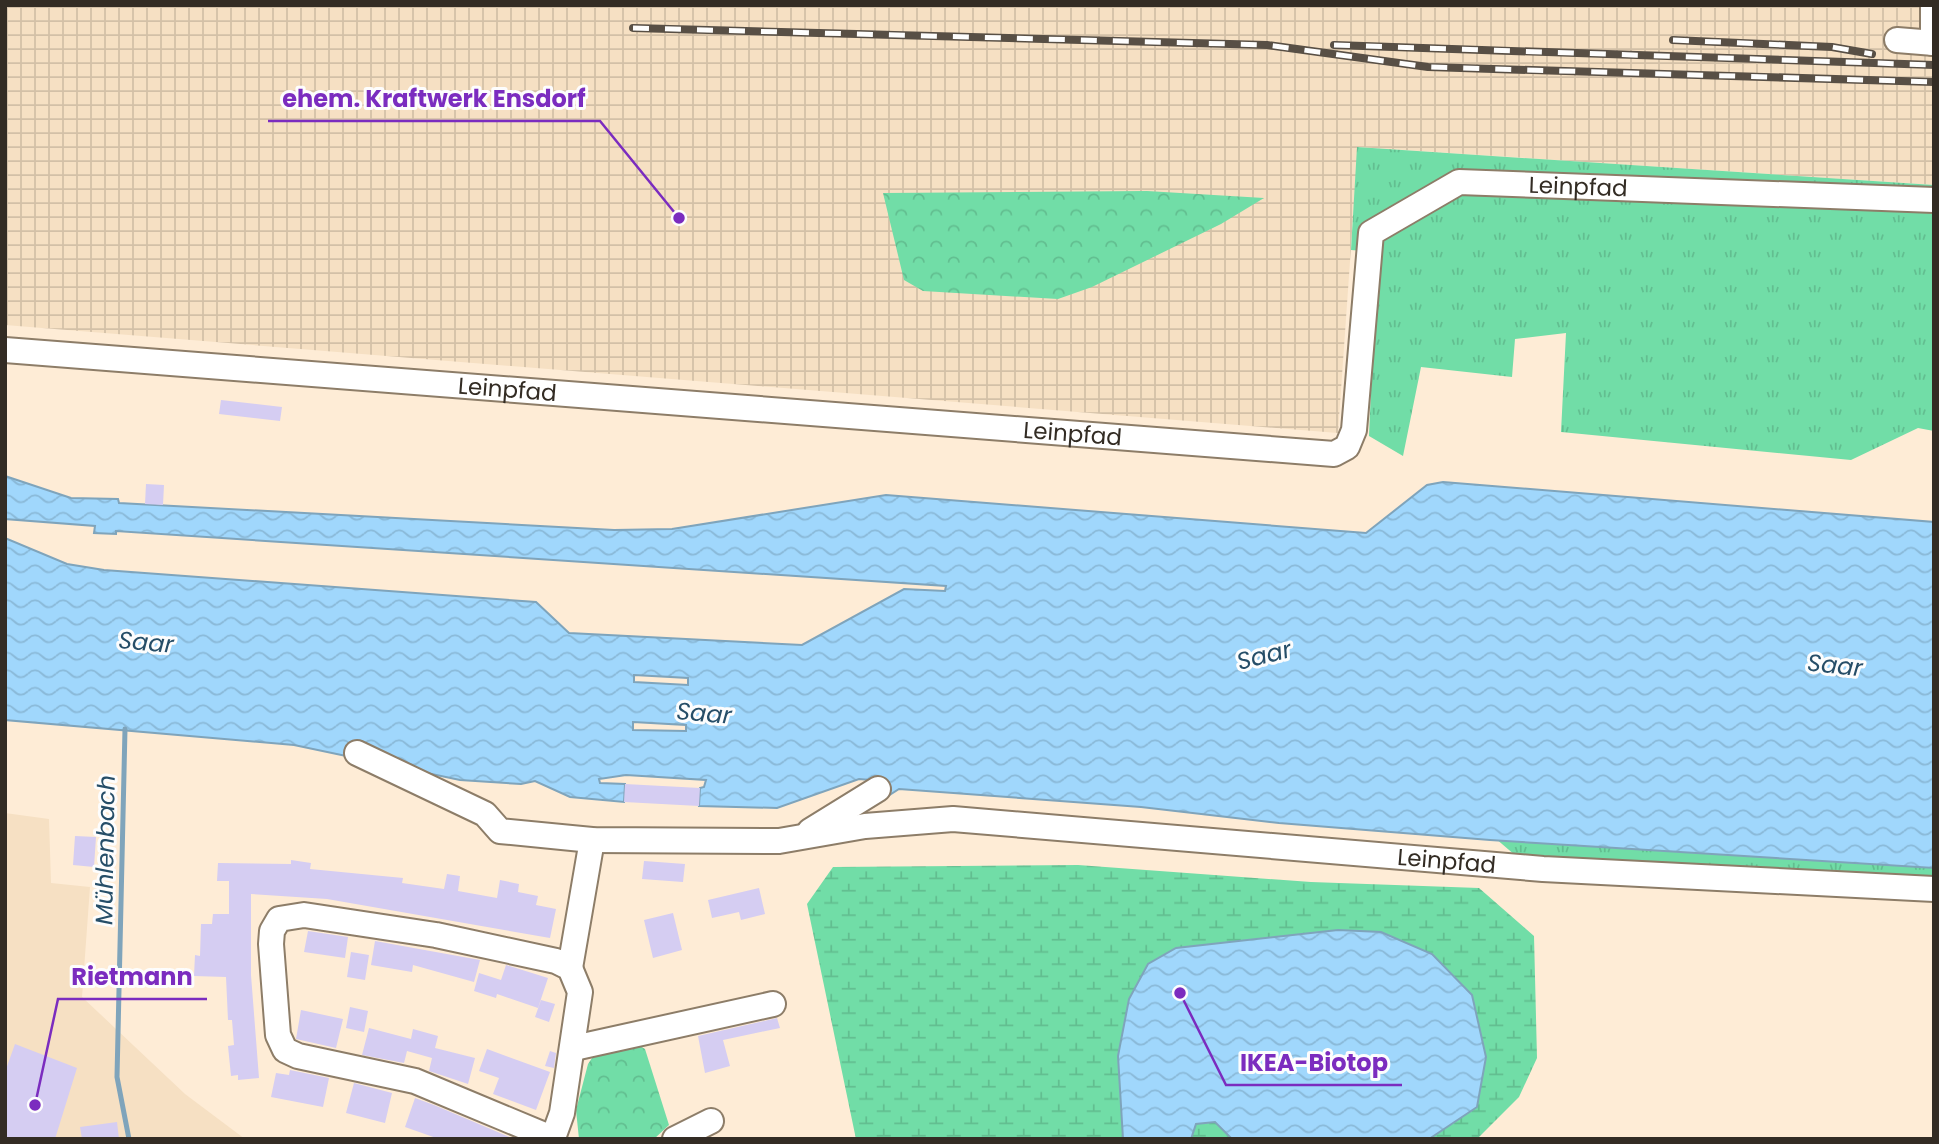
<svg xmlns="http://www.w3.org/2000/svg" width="1939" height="1144" font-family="Poppins,sans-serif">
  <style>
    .built { fill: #f6e0c3 }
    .industrial { fill: url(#industrial-grid) }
    .grass { fill: url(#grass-tufts) }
    .forest { fill: url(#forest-crowns) }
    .wetland { fill: url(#wetland-marsh) }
    .water { fill: url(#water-waves); stroke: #7fa4bb; stroke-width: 2; fill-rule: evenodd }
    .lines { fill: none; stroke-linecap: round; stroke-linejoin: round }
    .stream { stroke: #7fa4bb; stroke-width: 5 }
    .building { fill: #d5cdf2 }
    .minor-casing { stroke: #8d7d68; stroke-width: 28 }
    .minor { stroke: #fff; stroke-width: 24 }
    .rail-casing { stroke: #584f45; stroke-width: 8 }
    .rail { stroke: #fdfdfd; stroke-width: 5; stroke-dasharray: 16; stroke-linecap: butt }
    .labels { text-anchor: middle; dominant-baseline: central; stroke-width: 6; stroke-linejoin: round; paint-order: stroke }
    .street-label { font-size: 23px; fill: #332c24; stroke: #fdfdfd }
    .water-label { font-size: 24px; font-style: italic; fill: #264e68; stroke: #fdfdfd }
    .leader { fill: none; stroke: #7b2cbf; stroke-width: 2.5 }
    .callout-dot { fill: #7b2cbf; stroke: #fdfdfd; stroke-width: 2.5 }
    .callout-label { font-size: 24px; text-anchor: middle; font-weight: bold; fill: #7b2cbf; stroke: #fdfdfd; stroke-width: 6; stroke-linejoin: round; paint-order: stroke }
  </style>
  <defs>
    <pattern id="industrial-grid" width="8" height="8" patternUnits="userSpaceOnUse" patternTransform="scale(1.75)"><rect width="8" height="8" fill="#f6e0c3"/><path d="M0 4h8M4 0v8" fill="none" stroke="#d3c0a7"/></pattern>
    <pattern id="grass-tufts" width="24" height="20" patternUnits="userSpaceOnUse" patternTransform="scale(1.75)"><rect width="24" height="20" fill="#71dda7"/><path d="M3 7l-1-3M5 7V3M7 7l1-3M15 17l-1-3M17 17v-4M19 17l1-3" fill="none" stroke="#62be90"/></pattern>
    <pattern id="forest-crowns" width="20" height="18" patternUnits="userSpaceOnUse" patternTransform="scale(1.75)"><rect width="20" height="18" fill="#71dda7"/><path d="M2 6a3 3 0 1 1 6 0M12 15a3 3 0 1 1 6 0" fill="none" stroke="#62be90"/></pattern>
    <pattern id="wetland-marsh" width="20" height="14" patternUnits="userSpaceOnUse" patternTransform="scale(1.75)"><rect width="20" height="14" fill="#71dda7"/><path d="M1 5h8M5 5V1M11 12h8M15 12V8" fill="none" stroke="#62be90"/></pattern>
    <pattern id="water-waves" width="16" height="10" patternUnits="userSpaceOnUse" patternTransform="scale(1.75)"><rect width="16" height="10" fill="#a0d7fc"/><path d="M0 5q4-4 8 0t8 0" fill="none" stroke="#8ab9d8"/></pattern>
  </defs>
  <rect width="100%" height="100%" fill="#feecd6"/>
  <!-- built -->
  <path class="built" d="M5,813L49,819L51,883L90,887L82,997L185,1094L245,1139H5Z"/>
  <!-- industrial -->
  <path class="industrial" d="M5,5H1934V185L1358,147L1338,433L5,325Z"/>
  <!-- grass -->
  <path class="grass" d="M1357,147L1934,185V431L1918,428L1851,460L1561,432L1566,333L1515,339L1512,377L1421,367L1403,456L1369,436L1377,252L1351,250Z
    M1495,838L1934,861V894L1537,874Z"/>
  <!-- forest -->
  <path class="forest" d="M1147,191L1264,198L1221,224L1092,287L1058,299L923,291L904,280L883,193Z
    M638,1045L645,1049L669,1125L654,1139H579L576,1110L588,1064L592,1058Z"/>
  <!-- wetland -->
  <path class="wetland" d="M1078,865L1311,882L1479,888L1534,936L1537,1058L1519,1097L1477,1139H856L807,904L833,867Z"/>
  <!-- water -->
  <path class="water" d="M5,476L71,498L118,499L119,503L614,530L672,529L886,495L1366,533L1427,485L1443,482L1934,522V868L1490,840L1279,823L1141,807L899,789L877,803L878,789L870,780L859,779L777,808L699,806L700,788L704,787L706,780L626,775L599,779L600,783L625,784L624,802L570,797L535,781L521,784L460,780L294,745L5,720V538L67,564L104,570L536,602L569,633L802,645L904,589L945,591L946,586L116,531V534L94,533L95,526L5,519ZM634,675L688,678V685L634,682ZM633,722L686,725V731L633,730Z
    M1338,930L1381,932L1432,954L1472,995L1486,1057L1477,1107L1429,1139H1232L1215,1122L1196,1124L1191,1139H1123L1118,1056L1129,999L1148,964L1176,948Z"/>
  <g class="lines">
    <!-- stream -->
    <path class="stream" d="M125,729L117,1077L129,1139"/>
  </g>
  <!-- building -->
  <path class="building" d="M221,400L282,407L280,421L219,414Z
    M146,484L164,485L163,505L145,504Z
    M625,784L700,788L699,806L624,802Z
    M75,836L96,837L94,867L73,865Z
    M291,860L311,863L310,869L403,878L402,883L444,889L447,874L460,876L458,891L497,898L500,880L519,884L518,892L538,896L536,905L556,909L550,938L327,899L251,894V975L259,1078L238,1080V1075L231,1076L228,1046L234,1045L232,1020H228L226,977L194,976L195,955L200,956L201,924H212L213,914H229V881H217L218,863L291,864Z
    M644,861L685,864L683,882L642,879Z
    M759,888L765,914L741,920L739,912L712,918L708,900Z
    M673,913L682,950L653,958L644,920Z
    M308,931L348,937L345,958L304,952Z
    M375,941L480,960L474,982L413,965L412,972L371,965Z
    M351,952L369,955L365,980L347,977Z
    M506,965L548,978L538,1008L497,994L496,998L474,991L479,973L501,980Z
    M541,1000L555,1004L549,1022L535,1017Z
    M350,1007L368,1011L364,1032L346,1028Z
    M301,1010L343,1019L336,1048L296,1039Z
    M777,1018L780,1028L723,1040L730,1066L705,1073L698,1036Z
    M369,1028L411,1039L413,1029L438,1036L435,1048L475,1058L468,1084L429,1071L432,1058L407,1051L404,1063L362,1055Z
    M15,1044L77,1068L55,1139H5V1072Z
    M487,1049L550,1072L536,1110L493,1094L499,1078L479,1071Z
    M550,1051L556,1053L554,1068L545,1066Z
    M290,1070L329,1078L323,1107L271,1097L276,1073L289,1075Z
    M354,1083L392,1093L385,1123L346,1113Z
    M415,1098L434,1105L514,1139H439L405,1127Z
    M117,1122L119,1139H82L80,1127Z"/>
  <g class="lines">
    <!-- minor casing -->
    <g class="minor-casing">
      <g id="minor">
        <path d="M1933,5V43"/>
        <path d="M1897,40L1934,43"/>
        <path id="s1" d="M5,350L1334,454L1347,447L1354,430L1371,233L1459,182L1934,200"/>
        <path id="s2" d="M357,753L485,814L500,831L592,840L779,841L865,826L953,819L1543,869L1934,889"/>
        <path d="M810,831L878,789"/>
        <path d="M570,968L592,840"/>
        <path d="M574,1048L773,1004"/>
        <path d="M553,1138L562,1113L580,992L570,968L556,961L436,935L304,915L279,919L272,931L271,944L278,1035L285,1050L298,1056L415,1081L554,1139"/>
        <path d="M675,1139L711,1121"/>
      </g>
    </g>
    <!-- minor -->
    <use href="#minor" class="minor"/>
    <!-- rail casing -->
    <g class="rail-casing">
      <path id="rail" d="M633,28L1267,45L1428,67L1934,82
        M1673,40L1832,47L1872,54
        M1334,45L1934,65"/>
    </g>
    <!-- rail -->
    <use href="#rail" class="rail"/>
  </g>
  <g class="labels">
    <!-- street labels -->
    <g class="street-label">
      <text stroke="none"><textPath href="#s1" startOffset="1785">Leinpfad</textPath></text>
      <text stroke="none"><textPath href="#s1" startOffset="504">Leinpfad</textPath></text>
      <text stroke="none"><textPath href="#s1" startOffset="1071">Leinpfad</textPath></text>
      <text stroke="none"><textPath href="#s2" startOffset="1115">Leinpfad</textPath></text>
    </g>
    <!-- water labels -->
    <g class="water-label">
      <text transform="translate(146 642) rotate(5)">Saar</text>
      <text transform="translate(1264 655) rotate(-14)">Saar</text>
      <text transform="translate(1835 665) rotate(6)">Saar</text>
      <text transform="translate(704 713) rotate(5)">Saar</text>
      <text transform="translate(105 850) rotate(-89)">Mühlenbach</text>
    </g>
  </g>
  <!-- callouts -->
  <path class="leader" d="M679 218L600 121H268M35 1105L58 999H207M1180 993L1226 1085H1402"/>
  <g class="callout-dot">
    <circle cx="679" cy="218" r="7"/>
    <circle cx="35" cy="1105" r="7"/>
    <circle cx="1180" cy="993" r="7"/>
  </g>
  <g class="callout-label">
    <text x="434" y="107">ehem. Kraftwerk Ensdorf</text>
    <text x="132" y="985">Rietmann</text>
    <text x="1314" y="1071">IKEA-Biotop</text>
  </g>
  <!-- border -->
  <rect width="1939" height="1144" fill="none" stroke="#332c24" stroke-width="14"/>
</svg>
